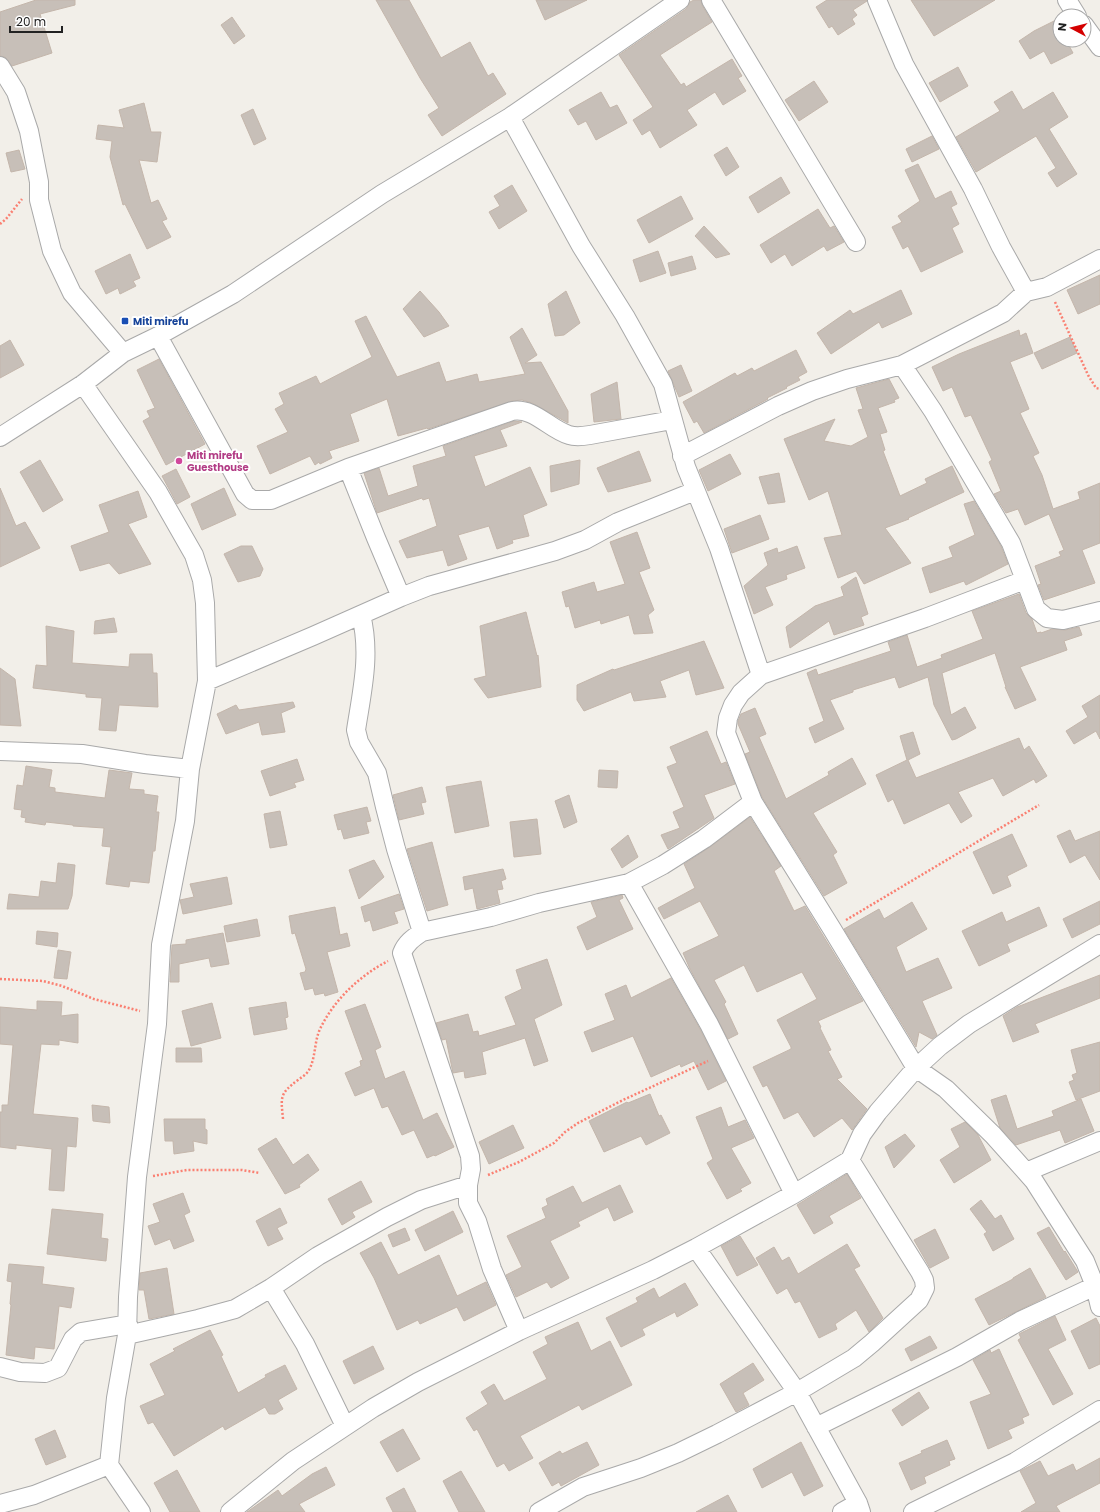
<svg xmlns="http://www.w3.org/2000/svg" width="1100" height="1512" font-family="Poppins,sans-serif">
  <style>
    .building { fill: #c7bfb8; stroke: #c4b6ab }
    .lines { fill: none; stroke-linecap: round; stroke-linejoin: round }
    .minor-casing { stroke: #a9a9a9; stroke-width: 20 }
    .path { stroke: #fa8072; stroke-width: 2.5; stroke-dasharray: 2 2; stroke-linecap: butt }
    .minor { stroke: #fff; stroke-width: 18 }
    .transit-dot { fill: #1a4fb4; stroke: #fff; stroke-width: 1.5 }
    .hotel-dot { fill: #d1479c; stroke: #fff; stroke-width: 1.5 }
    .labels { text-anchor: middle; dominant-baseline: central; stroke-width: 4; stroke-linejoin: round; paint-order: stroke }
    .transit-label { font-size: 10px; font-weight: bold; fill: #164399; stroke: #fff; text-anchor: start }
    .hotel-label { font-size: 10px; font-weight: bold; fill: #b23c85; stroke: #fff; text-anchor: start }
  </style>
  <rect width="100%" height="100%" fill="#f2efe9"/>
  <!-- building -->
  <path class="building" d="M36,0H75V5L40,14L52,53L12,66L5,57L0,56V12Z
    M376,0H409L441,58L470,42L488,76L493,73L506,94L442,136L428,115L439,108L420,78Z
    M536,0H587L545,20Z
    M694,0H701L702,5L712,22L660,55L681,85L684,83L686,87L732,59L742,76L738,78L746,91L723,105L715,92L687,110L697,125L660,148L650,130L642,135L633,120L653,107L619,55L686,9L690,2Z
    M827,0H867V1L853,10L857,15L852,19L855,24L838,35L832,26L829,28L816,7Z
    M911,0H995L934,36Z
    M232,17L245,36L234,44L221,25Z
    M1056,20L1060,27V40H1066L1073,53L1051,64L1044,51L1030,59L1019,41L1034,31Z
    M958,67L968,86L940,102L929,83Z
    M814,81L828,102L799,121L785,100Z
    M1012,91L1023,110L1053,92L1068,117L1049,129L1077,174L1057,187L1048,173L1056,168L1036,136L976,172L956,137L1000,111L994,102Z
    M601,92L610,108L617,105L627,123L596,140L586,121L578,125L569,110Z
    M144,103L151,132H161L157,162L139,160L151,203L158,200L167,219L162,221L171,237L147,249L125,204L123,205L110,157L112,141L96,139L98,125L124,128L119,110Z
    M253,109L266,139L254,145L241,115Z
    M932,136L939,149L912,162L906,149Z
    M727,147L739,167L726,176L714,155Z
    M19,150L25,169L11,172L6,153Z
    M918,164L935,199L951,191L957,204L951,207L959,224L952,228L963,252L921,272L908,246L903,249L892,227L902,222L898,216L920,201L905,170Z
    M781,177L790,193L758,213L749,197Z
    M512,185L527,211L499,229L489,212L500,206L494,196Z
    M681,196L693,219L649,243L637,220Z
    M818,209L830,228L834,226L844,242L827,251L824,246L792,266L785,254L771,263L760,245Z
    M704,226L730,254L716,258L695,236Z
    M658,251L666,273L640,282L633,260Z
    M130,254L140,278L133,281L136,286L120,294L118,288L106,294L95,271Z
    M692,256L696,269L671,276L668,263Z
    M1100,275V304L1078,314L1067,290Z
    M901,290L912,314L882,328L879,322L831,354L817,333L850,310L853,314Z
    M420,291L439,312L449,326L424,337L403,309Z
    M566,291L580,323L564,335L555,336L548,304Z
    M366,316L397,377L439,362L446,382L477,374L479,382L525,374L510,337L522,328L537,355L525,363L541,362L568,411V423L532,403L522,400L512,401L428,429L427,428L398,436L387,399L350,414L359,441L329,451L332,458L320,464L319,462L315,465L310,456L270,474L257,446L288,432L275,409L284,404L279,393L316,376L320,384L372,357L355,321Z
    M1019,330L1020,336L1026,333L1033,353L1010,362L1029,409L1020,413L1039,453L1033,456L1042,475L1053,509L1080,499L1078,492L1100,483V543L1082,550L1095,583L1044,600L1038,585L1041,584L1035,566L1061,556L1059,552L1064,550L1049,514L1025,525L1018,509L1006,513L994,494L1001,491L989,462L992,460L971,415L965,417L952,387L943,391L932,367L959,354Z
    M1070,337L1077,353L1042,369L1034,353Z
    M10,340L24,365L0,378V346Z
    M796,350L807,372L798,377L800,380L786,387L787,388L767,398L768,399L704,433L697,421L694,423L683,402L735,373L737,376L752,368L754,371Z
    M159,359L205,444L166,465L143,421L150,417L147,411L155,408L137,370Z
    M681,365L692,391L679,397L668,371Z
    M889,379L899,398L894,400L895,402L878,408L887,432L880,434L885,450L883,451L900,496L927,483L925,479L952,466L964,492L908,518L909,519L885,528L911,563L864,584L856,571L838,578L824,538L842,535L828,491L809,500L784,439L835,419L824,441L851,446L868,437L858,410L863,409L856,388Z
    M617,382L621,419L594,422L591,394Z
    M514,421L522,422L500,430L507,446L474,456L485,487L530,467L547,505L523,515L529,536L512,540L513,543L497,549L489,526L458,535L467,559L448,566L443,550L407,558L399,541L437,526L429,498L423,500L422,498L377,513L364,473L379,468L388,496L418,486L413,466L446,456L443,446Z
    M639,451L651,481L608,492L597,468Z
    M730,454L741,474L708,491L699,470Z
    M40,460L63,500L43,512L20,472Z
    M580,460L579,484L551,492L550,466Z
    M176,469L190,497L177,504L162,476Z
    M779,473L785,502L768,504L759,477Z
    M0,488L16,526L25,522L40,548L0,567Z
    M224,488L236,515L202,530L191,504Z
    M138,491L147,517L128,524L151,564L119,574L109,563L80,571L71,546L109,532L99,505Z
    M974,501L1001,546L1008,564L966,585L964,581L930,593L922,568L953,557L949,547L975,535L964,504Z
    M760,515L769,539L732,553L724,529Z
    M637,532L650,568L639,572L654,610L648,615L653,633L634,634L629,615L601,624L600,620L575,628L569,606L566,607L562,592L594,582L597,592L625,584L610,542Z
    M241,546H252L263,569L260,576L238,582L224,554Z
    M797,546L805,568L786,575L787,579L765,587L773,605L754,614L744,586L768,565L764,553L777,548L778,553Z
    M856,577L868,614L861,617L864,625L834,635L829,621L790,648L786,627L815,606L844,596L841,587Z
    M1019,594L1026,613L1032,619L1037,633L1041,632V633L1052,629L1065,630L1079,627L1082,635L1064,641L1067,650L1020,667L1036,700L1015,709L1005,687H1006L995,653L942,673L951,715L965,707L976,728L956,739L952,740L934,705L928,677L899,688L895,677L853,690V692L830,700L844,729L815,743L809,728L824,721L807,673L816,669L818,675L891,651L888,642L907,635L917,667L942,658L941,655L983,639L972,611Z
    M526,612L537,656L538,655L541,687L488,698L474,679L486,676L480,626Z
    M114,618L117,632L94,634L95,621Z
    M46,626L74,631L72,663L129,667L130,654H152L153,673H157L158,707L119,705L116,731L99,730L102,698L86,697V694L33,688L36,665L47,666Z
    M704,641L724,688L696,695L689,670L660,681L666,697L634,701L631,692L584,711L577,700V685L613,669L614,670Z
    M0,668L15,679L21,726L0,725Z
    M1100,695V739L1096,731L1074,744L1066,731L1088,717L1082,706Z
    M293,702L295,707L281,713L285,732L262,735L259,722L226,734L217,714L236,705L239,710Z
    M755,708L766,734L759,737L786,799L829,775L828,772L852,758L866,784L813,813L837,852L833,855L847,883L824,896L762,797L745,754L750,752L738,724V721L741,714Z
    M707,731L721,764L726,762L735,784L704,795L714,818L668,849L661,835L680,828L673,812L684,807L667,767L677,763L670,747Z
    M913,732L920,754L908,760L916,778L1019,738L1024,750L1029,746L1047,776L1036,783L1034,779L1003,796L993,778L958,792L972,816L961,823L949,803L904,824L893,799L888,802L876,775L907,760L900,736Z
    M297,759L304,780L294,783L296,787L270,796L261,771Z
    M26,766L52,770L49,787L55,788V792L105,798L109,770L132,773L129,789L144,790V794L158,796L156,812H159L155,851H153L149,883L130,881L129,887L106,884L111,847L102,846L104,828L73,826V825L46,822L45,825L25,822L26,818L21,817L22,810L14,809L17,785L23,786Z
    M599,770L618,771L617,788L598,787Z
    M481,781L489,826L455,833L446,787Z
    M422,787L426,802L421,803L424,814L399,820L393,795Z
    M569,795L577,822L564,828L555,801Z
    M367,807L371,821L366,822L369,833L344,839L341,829L338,830L334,815Z
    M280,811L287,845L270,848L264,814Z
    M750,817L781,866L774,871L794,911L805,906L863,1001L818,1021L821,1027L820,1028L831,1050L828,1051L842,1077L837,1079L867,1109L852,1130L842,1118L814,1137L798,1112L784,1119L767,1085L763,1087L753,1067L791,1049V1047L777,1020L817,999L802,972L757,992L744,965L714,980L726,1002L724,1004L738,1034L728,1039L690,969L683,953L719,936L700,901L664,919L658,908L695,888L684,864L710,847Z
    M537,819L541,854L514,857L510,822Z
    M1070,830L1075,841L1100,831V880L1085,855L1070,863L1057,836Z
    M1012,834L1027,866L1007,876L1011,886L993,894L973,852Z
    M628,835L638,857L622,868L611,849Z
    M432,842L448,905L427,911L407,849Z
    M374,860L384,877L359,899L349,870Z
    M58,863L75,865L72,896L68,909H7L9,894L39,897L41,881L56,883Z
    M503,869L506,879L501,881L503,889L497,890L500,903L477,909L473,888L465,890L463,877Z
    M227,877L232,904L183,914L180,900L194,897L190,884Z
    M399,894L404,909L394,912L398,923L373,931L370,920L365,922L361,907Z
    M622,895L623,898L619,900L633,929L587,950L577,927L597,917L591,902Z
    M1100,901V924L1072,938L1063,919Z
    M912,902L927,929L896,947L906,972L938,958L952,988L922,1001L937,1035L932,1039L919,1032L916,1047L844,929L879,909L884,919Z
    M335,907L340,935L347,933L350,946L327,952L338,992L325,996L324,993L315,995L313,988L305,990L300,973L305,972L306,969L295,933L292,934L289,916Z
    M1039,907L1047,926L1007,944L1010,951L979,966L962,931L1002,912L1006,922Z
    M257,919L260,936L227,942L224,926Z
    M37,931L58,933L57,947L36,944Z
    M223,933L229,964L211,967L209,958L179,964V982H170L172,945L186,944V940Z
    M58,950L71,952L67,979L54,978Z
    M547,959L562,1005L534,1019L548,1061L534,1066L525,1038L482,1052L486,1074L465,1078L464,1071L453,1073L446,1039L442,1040L436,1023L468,1014L473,1032L478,1031L479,1036L516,1025L505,997L522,989L516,970Z
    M1100,975V998L1035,1024L1039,1032L1013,1042L1003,1016L1017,1007Z
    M671,978L700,1029L726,1081L708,1090L694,1061L681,1067L680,1064L651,1077L633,1036L592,1052L584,1032L615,1020L605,994L626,985L631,998Z
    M37,1001L62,1002L61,1016L78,1014V1043L59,1040V1045L41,1044L33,1114L78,1118L76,1147L67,1146L64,1191L49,1190L52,1149L16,1145V1149L0,1147V1112H2V1105H8L13,1045L0,1044V1007L37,1010Z
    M286,1002L288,1017L285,1018L287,1029L254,1035L249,1008Z
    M212,1003L221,1038L191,1046L182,1011Z
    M365,1004L381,1047L375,1050L385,1079L404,1071L423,1120L437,1113L454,1147L435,1156L434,1155L427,1158L414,1130L402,1135L388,1106L382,1108L374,1088L355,1096L345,1073L361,1066L360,1061L363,1060L345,1011Z
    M1100,1042V1091L1076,1100L1069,1082L1074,1080L1072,1075L1077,1073L1071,1050Z
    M176,1048H201L202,1062H176Z
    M650,1094L659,1116L661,1115L670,1133L646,1145L641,1136L604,1152L589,1121L627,1102L628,1103Z
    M1006,1095L1017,1129L1054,1116L1052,1111L1081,1099L1094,1131L1065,1143L1060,1130L1016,1145L1000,1128L991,1100Z
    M92,1105L109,1107L110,1123L93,1121Z
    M721,1107L728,1127L745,1120L754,1138L731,1148L751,1183L740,1189L742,1191L727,1199L707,1163L713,1159L696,1117Z
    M164,1119H205V1129L207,1130V1144L193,1141L194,1151L174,1154L173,1141H165Z
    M965,1122L978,1135L991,1160L954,1183L940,1160L960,1147L951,1129Z
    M513,1125L524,1148L489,1164L479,1142Z
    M905,1134L915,1146L894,1168L885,1147Z
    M276,1138L293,1165L308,1154L319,1170L299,1185L300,1187L285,1194L258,1149Z
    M847,1174L861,1198L829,1216L833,1223L814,1234L797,1205Z
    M361,1181L372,1202L352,1212L355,1217L342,1225L328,1199Z
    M620,1185L633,1212L614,1221L608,1207L578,1222L580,1226L550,1241L569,1278L551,1288L547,1282L516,1297L506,1275L522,1267L507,1236L546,1218L542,1208L548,1205L546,1199L573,1186L582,1203Z
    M183,1193L190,1212L184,1215L194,1241L174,1249L170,1239L155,1245L148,1226L160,1222L153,1204Z
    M981,1200L995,1219L1001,1215L1014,1239L993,1251L984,1234L987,1232L970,1209Z
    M280,1208L287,1223L277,1228L283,1239L268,1246L256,1221Z
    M52,1209L103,1214L101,1238L108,1239L106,1261L47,1254Z
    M453,1211L463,1232L425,1251L415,1230Z
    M1049,1227L1064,1252L1065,1251L1078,1272L1066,1280L1037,1233Z
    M405,1228L410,1240L393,1247L388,1235Z
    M935,1229L949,1258L930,1268L914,1240Z
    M740,1236L758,1265L737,1276L721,1246Z
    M381,1242L398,1275L439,1255L457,1296L486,1282L496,1305L464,1321L457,1307L420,1324L418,1320L397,1330L374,1278L360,1253Z
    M847,1244L860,1266L854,1269L883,1318L869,1332L856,1310L835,1324L837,1329L819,1338L800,1301L795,1303L787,1288L777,1294L756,1258L774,1247L782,1261L789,1257L798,1274Z
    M9,1264L44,1267L42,1284L74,1288L71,1308L59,1306L54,1349L35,1347L34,1359L6,1355L11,1305L10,1304L12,1282L7,1281Z
    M167,1268L174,1314L149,1319L144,1290H139L140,1273Z
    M1030,1268L1046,1297L989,1325L975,1299L1013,1279V1278Z
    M685,1283L698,1305L677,1317L675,1312L642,1329L645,1335L621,1347L606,1318L638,1302L636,1298L654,1288L659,1298Z
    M1055,1316L1066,1340L1048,1349L1073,1394L1053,1405L1018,1340L1021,1338L1019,1334Z
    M1096,1318L1100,1326V1364L1089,1369L1071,1331Z
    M578,1322L591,1351L610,1341L632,1385L582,1410L579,1405L520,1436L533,1458L509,1471L504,1463L497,1467L477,1429L474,1431L466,1418L488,1404L481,1392L494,1384L504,1401L547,1379L533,1352L548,1344L545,1337Z
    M210,1330L223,1355L221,1356L238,1393L266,1377L265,1375L285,1365L297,1389L278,1400L283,1409L275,1414H269L265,1407L225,1430L223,1426L174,1456L153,1422L148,1424L140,1406L165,1395L150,1364L175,1351L173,1349Z
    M930,1336L937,1348L911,1361L905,1349Z
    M373,1346L384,1369L354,1384L343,1361Z
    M999,1349L1029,1415L1022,1418L1024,1423L1008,1430L1012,1438L988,1449L970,1402L991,1394L973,1360L990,1350L991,1353Z
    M753,1363L764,1380L743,1393L749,1405L736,1412L720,1384Z
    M919,1392L929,1408L902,1426L892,1410Z
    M403,1429L420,1459L397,1472L380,1442Z
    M55,1430L66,1457L46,1465L35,1439Z
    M947,1440L955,1459L949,1461L950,1465L924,1477L926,1483L911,1490L899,1463L922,1453L921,1451Z
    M587,1442L599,1465L561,1486L559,1482L552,1486L539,1463L560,1451L562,1454Z
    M801,1442L823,1486L804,1496L792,1472L762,1488L753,1469Z
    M1100,1458V1483L1056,1506L1060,1512H1021L1036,1503L1020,1471L1040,1461L1048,1476L1073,1464L1076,1471Z
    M326,1467L335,1485L299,1504L305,1512H247L278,1490L282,1496L312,1474Z
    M177,1470L189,1492L200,1512H170L154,1483Z
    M461,1471L485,1512H459L443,1481Z
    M404,1488L416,1512H393L386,1498Z
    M728,1495L737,1512H696Z"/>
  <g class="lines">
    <!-- minor casing -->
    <g class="minor-casing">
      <path id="minor" d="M711,0L856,242
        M877,0L904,64L973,189L1001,247L1026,292
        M1067,0L1077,16
        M1084,25L1100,47
        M0,66L16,92L29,131L39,182V200L52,251L72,293L123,353
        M510,117L581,246L625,316L663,384L686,467L719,548L761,675
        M158,336L245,494L252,500H271L348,468L512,411C534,407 549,429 569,435C575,437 584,436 590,435L672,420
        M902,365L933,411L1011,543L1036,609L1047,618L1063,620L1100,611
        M83,384L158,492L194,555L202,580L205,603L207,681L190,769L185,821L161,945L157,1024L137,1177L128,1297L127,1335L116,1398L109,1465L141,1512
        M0,437L83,384L123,353L158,336L233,294L382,194L510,117L680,0
        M682,456L778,406L812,391L847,379L902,365L1003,313L1026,292L1047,287L1100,259
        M348,468L376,538L401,597
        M1025,580L925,618L761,675L741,693L733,705L728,718L726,733L753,802L832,929L916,1068L946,1089L993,1135L1034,1181L1085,1261L1095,1286L1100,1307
        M361,615C371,654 362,691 356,730L359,742L377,773L385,807L396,849L422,932
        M207,681L313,636L401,597L429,586L555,551L585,540L618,522L695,491
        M0,751L82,754L145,764L190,769
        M629,883L709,1024L794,1194
        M1026,1172L1100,1141
        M696,1248L797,1392L858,1503L861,1512
        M271,1288L305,1344L345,1426
        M519,1331L492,1269L477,1221L468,1203V1185L471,1169L470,1156L402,953C406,943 413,938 422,932L491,917L539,903L629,883L663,865L704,839L753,802
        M127,1335L198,1319L235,1309L271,1288L318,1256L387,1217L421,1200L468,1185
        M0,1367L20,1372L45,1373L58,1368L73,1339L81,1332L128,1324
        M816,1427L957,1357L1020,1321L1095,1286
        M0,1504L34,1495L109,1465
        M230,1512L293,1461L373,1408L418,1382L519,1331L653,1270L696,1248L794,1194L850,1160L862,1134L878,1112L916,1068L940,1046L969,1024L1100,944
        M539,1512L583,1487L641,1468L678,1453L717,1434L797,1392L854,1358L872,1343L919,1300L925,1288L924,1280L920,1272L850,1160
        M842,1512L858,1503
        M913,1512L1015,1462L1100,1410"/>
    </g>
    <!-- path -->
    <path class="path" d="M0,224L6,219L22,199
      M1055,302L1088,375L1096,388L1100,389
      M846,920L1039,805
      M0,979L43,981L62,986L94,999L140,1011
      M283,1119C281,1097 279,1094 298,1080C302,1077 307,1074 309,1070C316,1057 314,1042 320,1029C334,1000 359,976 388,961
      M488,1175L519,1162L554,1143L565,1132L578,1123L623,1100L708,1061
      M153,1176L187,1170H242L260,1173"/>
    <!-- minor -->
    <use href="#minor" class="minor"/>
  </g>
  <!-- markers -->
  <rect class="transit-dot" x="121" y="317" width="8" height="8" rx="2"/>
  <circle class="hotel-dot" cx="179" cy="461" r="4"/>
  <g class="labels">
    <!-- transit labels -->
    <g class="transit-label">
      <text x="133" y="321">Miti mirefu</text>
    </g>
    <!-- hotel labels -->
    <g class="hotel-label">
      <text x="187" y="455">Miti mirefu<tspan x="187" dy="12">Guesthouse</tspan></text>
    </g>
  </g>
  <!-- north arrow -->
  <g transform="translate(1072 28) rotate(277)"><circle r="19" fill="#ffffff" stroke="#a7a7a7"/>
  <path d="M0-3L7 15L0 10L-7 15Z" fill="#d40000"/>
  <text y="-6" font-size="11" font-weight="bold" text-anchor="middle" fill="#222222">N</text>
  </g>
  <!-- scale -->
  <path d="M10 26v6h52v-6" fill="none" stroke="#222222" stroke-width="2"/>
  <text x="16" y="26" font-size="12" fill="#222222" stroke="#ffffff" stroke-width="3" paint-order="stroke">20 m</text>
</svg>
